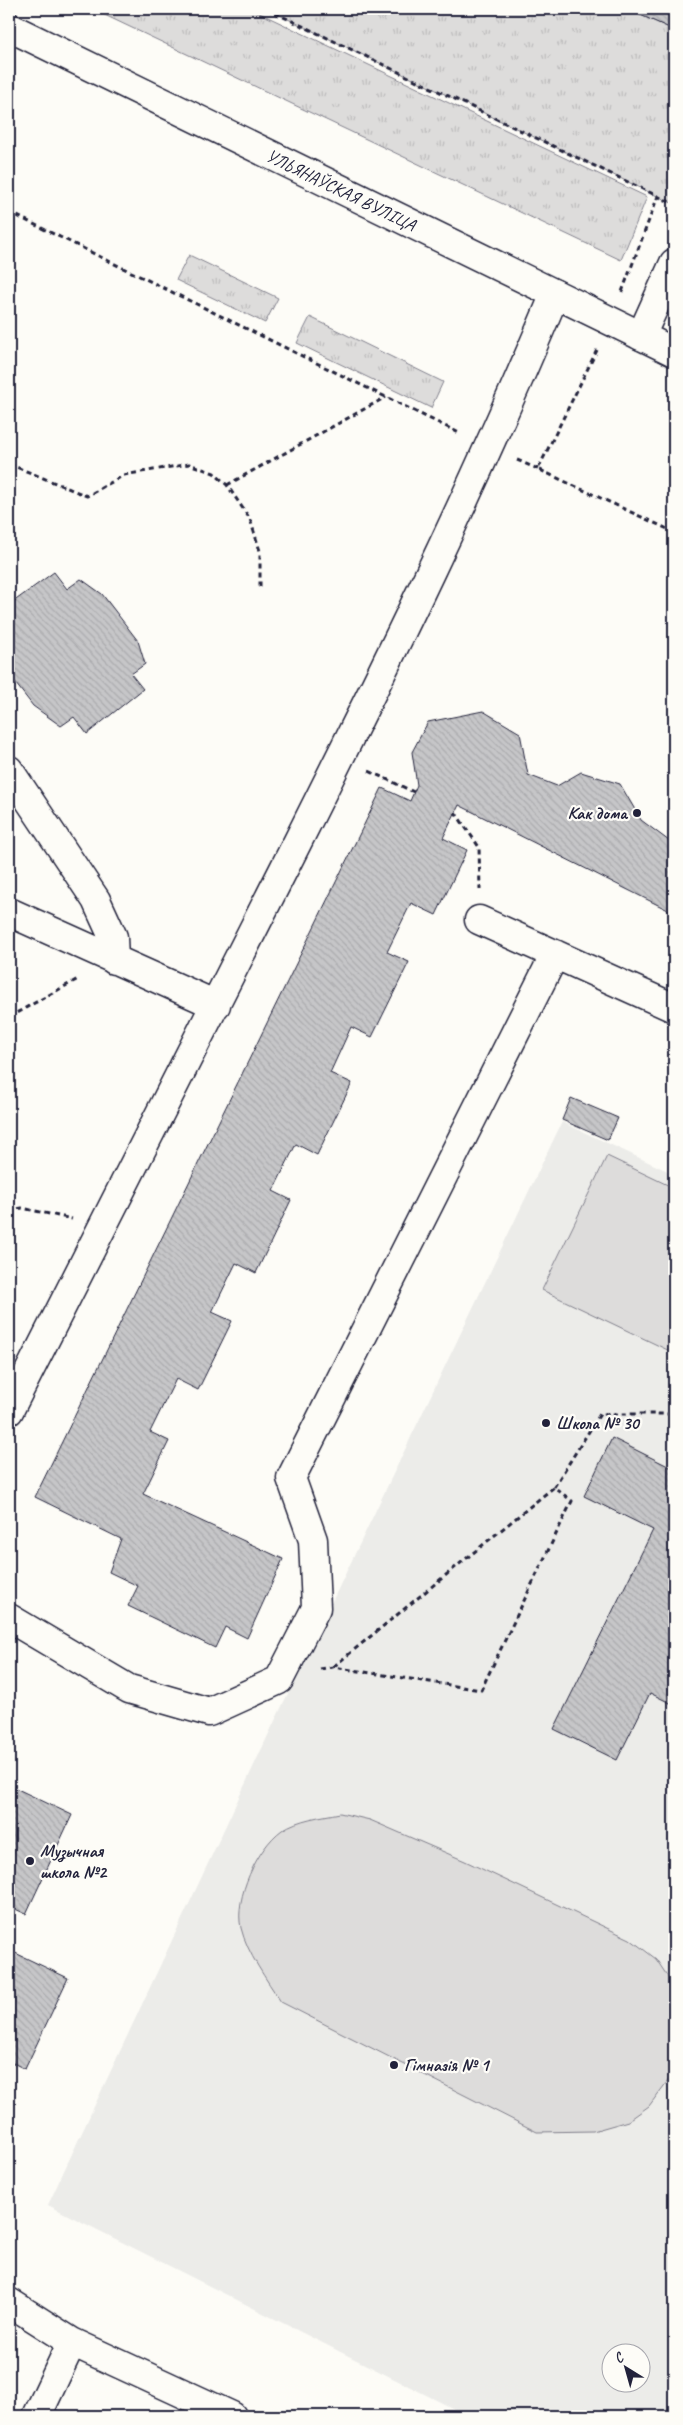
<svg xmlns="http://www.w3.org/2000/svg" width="683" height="2425" font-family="Caveat,sans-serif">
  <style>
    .built { fill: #ecece9; fill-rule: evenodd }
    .grass { fill: url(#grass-tufts); stroke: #807f8b }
    .pitch { fill: #dddcdb; stroke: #807f8b }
    .building { fill: url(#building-back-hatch); stroke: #22223b }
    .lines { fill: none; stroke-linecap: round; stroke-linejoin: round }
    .minor-casing { stroke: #22223b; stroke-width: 31 }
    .major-casing { stroke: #22223b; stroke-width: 31 }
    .path { stroke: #22223b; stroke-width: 3; stroke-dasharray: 5 4; stroke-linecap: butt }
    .minor { stroke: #fdfcf7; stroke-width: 28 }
    .major { stroke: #fdfcf7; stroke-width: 28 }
    .poi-dot { fill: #22223b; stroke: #fdfcf7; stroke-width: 2 }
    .labels { text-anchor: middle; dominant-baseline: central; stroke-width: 4.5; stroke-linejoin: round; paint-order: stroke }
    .street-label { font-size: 18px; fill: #22223b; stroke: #fdfcf7 }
    .poi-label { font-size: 18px; font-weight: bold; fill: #22223b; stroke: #fdfcf7; text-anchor: start }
  </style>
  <defs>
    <pattern id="grass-tufts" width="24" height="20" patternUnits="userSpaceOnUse" patternTransform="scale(1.25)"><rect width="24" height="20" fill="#dddcdb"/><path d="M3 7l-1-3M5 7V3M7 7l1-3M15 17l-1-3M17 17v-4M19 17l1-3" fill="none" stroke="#bdbcbd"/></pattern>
    <pattern id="building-back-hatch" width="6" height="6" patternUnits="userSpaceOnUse" patternTransform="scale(1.25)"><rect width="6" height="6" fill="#c6c6c8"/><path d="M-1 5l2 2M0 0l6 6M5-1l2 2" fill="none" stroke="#aaaaad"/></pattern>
  </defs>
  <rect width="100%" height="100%" fill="#fdfcf7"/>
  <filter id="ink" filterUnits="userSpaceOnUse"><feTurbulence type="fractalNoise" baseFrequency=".02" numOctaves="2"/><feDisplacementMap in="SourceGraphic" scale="10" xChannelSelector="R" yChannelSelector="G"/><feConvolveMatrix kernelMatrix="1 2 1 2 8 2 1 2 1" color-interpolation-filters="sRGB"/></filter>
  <g filter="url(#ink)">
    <!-- built -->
    <path class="built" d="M562,1122L674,1174V2416H468L48,2205L271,1729ZM610,2352H640V2382H610Z"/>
    <!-- grass -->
    <path class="grass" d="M92,9H251L647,197L621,260Z
      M267,9H627L674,30V204Z
      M189,255L278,298L265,323L176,280Z
      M310,317L443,382L431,408L297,343Z"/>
    <!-- pitch -->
    <path class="pitch" d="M607,1156L674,1188V1353L542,1290Z
      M340,1813L370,1820L465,1861L630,1939L656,1959L674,1986V2066L670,2078L649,2106L628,2121L593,2131L537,2132L281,2002C267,1980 247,1953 241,1928C234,1898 257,1848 282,1830C299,1819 320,1817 340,1813Z"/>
    <!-- building -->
    <path class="building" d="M627,9H674V30Z
      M54,572L67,589L81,579L102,594L138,641L145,664L131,674L143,689L87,734L74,717L61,726L33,706L9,675V605Z
      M483,711L520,733L528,775L557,786L581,772L620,784L641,820L669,841L674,840V913L459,805L443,838L467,850L436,915L411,903L387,952L409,962L372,1037L351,1027L330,1073L352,1083L317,1155L296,1144L273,1191L291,1200L256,1273L236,1263L212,1312L232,1321L198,1390L176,1379L150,1432L169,1441L143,1494L283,1559L247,1638L225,1627L215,1648L128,1606L138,1586L109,1572L121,1539L35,1497L382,788L410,801L417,785L412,752L428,722Z
      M571,1098L618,1118L608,1140L562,1120Z
      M612,1438L674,1469V1705L650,1693L617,1760L554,1729L653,1530L584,1496Z
      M9,1785L72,1815L26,1914L13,1908L9,1917Z
      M9,1950L68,1978L25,2069L9,2061Z"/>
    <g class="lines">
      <!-- minor casing -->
      <g class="minor-casing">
        <path id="minor" d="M641,336L674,263
          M9,770L96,900L113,937L114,960
          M9,912L216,1005
          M479,920L674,1008
          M9,1411C105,1222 202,1033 297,843C388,662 477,481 555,294
          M9,1618L129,1689L209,1712L279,1680L316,1608L313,1540L291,1478L555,954
          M9,2302L72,2342L232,2416
          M37,2416L72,2342"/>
      </g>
      <!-- major casing -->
      <g class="major-casing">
        <path id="major" d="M9,27L674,352"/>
      </g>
      <!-- path -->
      <path class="path" d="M267,9L674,204
        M9,212L459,433
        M622,292L658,196
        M597,350L538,469L674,532
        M517,460L538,469
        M9,464L87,496L124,475L189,464L214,473L227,485L250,519L260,551V589
        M227,485L386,397
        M369,771L414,792
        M455,812L479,847L480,890
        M9,1017L78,979
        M9,1210L22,1208L72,1219
        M554,1487L600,1414H674
        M320,1669L333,1667L481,1690L572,1501L554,1487L333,1667"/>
      <!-- minor -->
      <use href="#minor" class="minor"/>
      <!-- major -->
      <use href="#major" class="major"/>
    </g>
  </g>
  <!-- markers -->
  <g class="poi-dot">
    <circle cx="637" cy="813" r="5"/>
    <circle cx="546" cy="1423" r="5"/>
    <circle cx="30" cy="1861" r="5"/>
    <circle cx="394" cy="2065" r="5"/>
  </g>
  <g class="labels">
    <!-- street labels -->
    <g class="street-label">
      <text transform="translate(341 190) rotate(26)">УЛЬЯНАЎСКАЯ ВУЛІЦА</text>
    </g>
    <!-- poi labels -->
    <g class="poi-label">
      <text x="627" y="813" text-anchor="end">Как дома</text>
      <text x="556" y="1423">Школа № 30</text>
      <text x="40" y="1851">Музычная<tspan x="40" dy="21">школа №2</tspan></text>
      <text x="404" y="2065">Гімназія № 1</text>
    </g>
  </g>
  <!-- margin -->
  <rect width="683" height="2425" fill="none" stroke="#fdfcf7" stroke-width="30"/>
  <rect x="15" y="15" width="653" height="2395" fill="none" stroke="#22223b" stroke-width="2" filter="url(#ink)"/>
  <!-- north arrow -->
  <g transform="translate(626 2368) rotate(323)"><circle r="24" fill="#fdfcf7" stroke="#a5a5ac"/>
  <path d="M0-4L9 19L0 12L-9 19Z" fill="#22223b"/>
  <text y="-8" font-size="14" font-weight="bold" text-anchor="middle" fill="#22223b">С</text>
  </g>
</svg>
